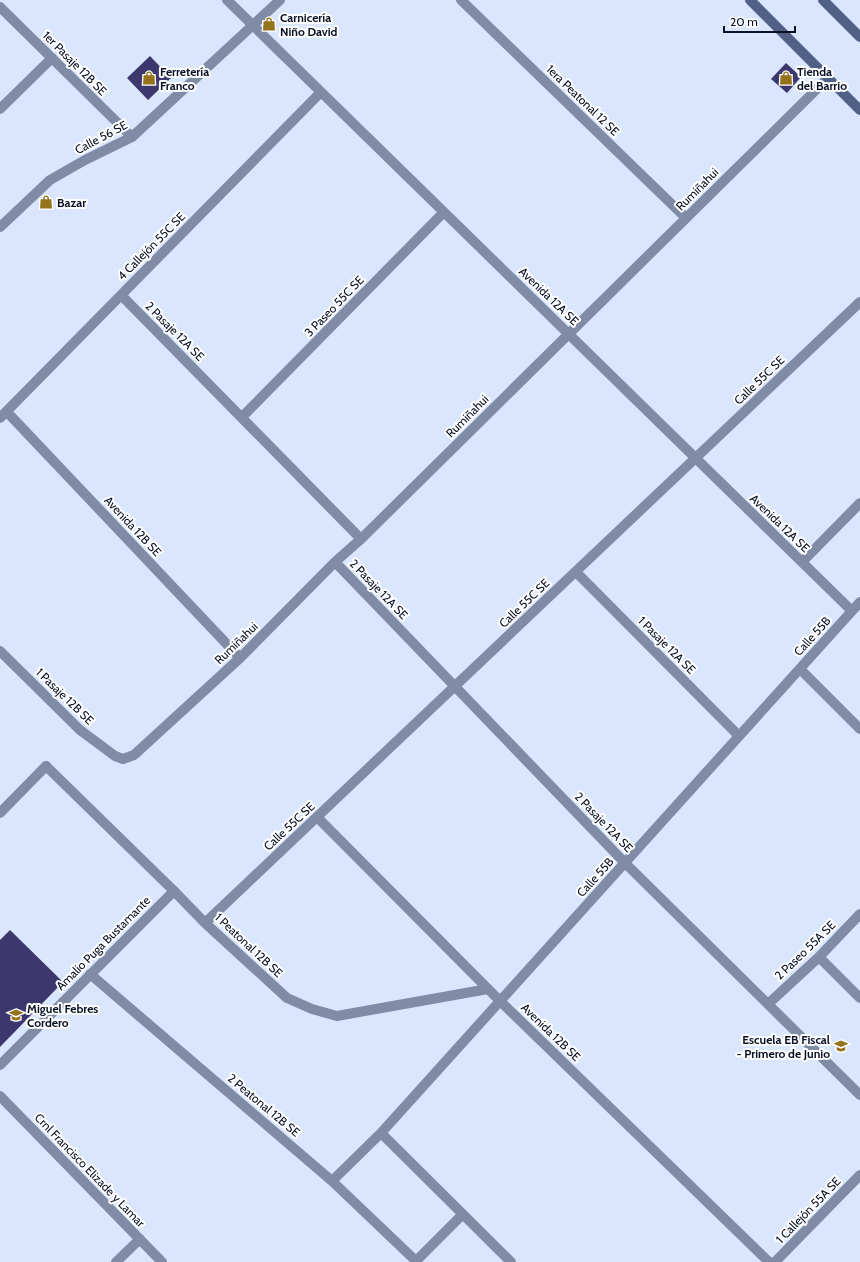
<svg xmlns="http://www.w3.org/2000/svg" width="860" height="1262" font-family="Cabin,sans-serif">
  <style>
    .building { fill: #3c376d }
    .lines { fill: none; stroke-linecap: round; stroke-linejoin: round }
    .service { stroke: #808ca5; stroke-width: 10 }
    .pedestrian { stroke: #808ca5; stroke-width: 10 }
    .minor { stroke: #808ca5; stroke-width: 10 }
    .tertiary { stroke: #808ca5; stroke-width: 10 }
    .secondary { stroke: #506185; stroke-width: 10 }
    .labels { text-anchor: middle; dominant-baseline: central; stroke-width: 4; stroke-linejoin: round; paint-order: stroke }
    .poi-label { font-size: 12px; font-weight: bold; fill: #081125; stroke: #fff; text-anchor: start }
    .street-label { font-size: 12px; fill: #081125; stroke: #fff }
  </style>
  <rect width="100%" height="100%" fill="#dae6fe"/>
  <!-- building -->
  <path class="building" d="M150,56L171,78L148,100L127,78Z
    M786,63L801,77L787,93L771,79Z
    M10,930L63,982L0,1047V940Z"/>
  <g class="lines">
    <!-- service -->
    <path class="service" d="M0,109L52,58"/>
    <!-- pedestrian -->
    <path class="pedestrian" d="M46,766L174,891"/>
    <!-- minor -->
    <path class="minor" d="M227,0L852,611
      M461,0L686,218
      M0,7L132,137
      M121,295L361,539
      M7,412L240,658
      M242,417L444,212
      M0,418L321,92
      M335,562L625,863L860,1095
      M802,562L860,503
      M576,572L739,736
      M0,651L80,730L115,756L123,759L134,755L240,658L335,562L361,539L828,78
      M800,669L860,729
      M0,813L46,766
      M317,817L500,1001L769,1262
      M205,923L860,302
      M819,957L860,998
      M90,974L332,1181L416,1261
      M768,1004L819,957L860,914
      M0,1065L174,891L205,923L287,998L312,1009L337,1016L488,989
      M0,1096L162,1262
      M381,1133L511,1262
      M332,1181L381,1133L860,602
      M116,1262L140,1239
      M415,1262L462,1215
      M775,1262L860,1175"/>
    <!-- tertiary -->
    <path class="tertiary" d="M0,227L50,180L85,160L132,137L280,0"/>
    <!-- secondary -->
    <path class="secondary" d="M750,0L860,110
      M823,0L860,37"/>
  </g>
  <!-- icons -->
  <defs>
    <g id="shop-bare" transform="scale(1.08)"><path d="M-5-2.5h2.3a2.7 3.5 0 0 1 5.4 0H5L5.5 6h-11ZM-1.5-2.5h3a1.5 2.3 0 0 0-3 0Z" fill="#95731b" stroke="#fff" stroke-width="2.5" paint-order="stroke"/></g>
    <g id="school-bare" transform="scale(1.08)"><path d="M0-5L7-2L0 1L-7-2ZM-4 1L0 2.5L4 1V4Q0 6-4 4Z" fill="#95731b" stroke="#fff" stroke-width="2.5" paint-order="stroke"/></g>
  </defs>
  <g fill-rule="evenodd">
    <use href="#shop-bare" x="269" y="24"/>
    <use href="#shop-bare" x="149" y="78"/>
    <use href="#shop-bare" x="786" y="78"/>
    <use href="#shop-bare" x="46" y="202"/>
    <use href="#school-bare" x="16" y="1015"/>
    <use href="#school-bare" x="841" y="1046"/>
  </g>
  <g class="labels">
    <!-- poi labels -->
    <g class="poi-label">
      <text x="280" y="17">Carnicería<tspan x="280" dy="14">Niño David</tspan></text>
      <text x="160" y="71">Ferretería<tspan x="160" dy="14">Franco</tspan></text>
      <text x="797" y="71">Tienda<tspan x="797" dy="14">del Barrio</tspan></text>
      <text x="57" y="202">Bazar</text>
      <text x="27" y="1008">Miguel Febres<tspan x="27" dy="14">Cordero</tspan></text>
      <text x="830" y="1039" text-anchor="end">Escuela EB Fiscal<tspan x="830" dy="14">- Primero de Junio</tspan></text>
    </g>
    <!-- street labels -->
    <g class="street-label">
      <text transform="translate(75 63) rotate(45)">1er Pasaje 12B SE</text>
      <text transform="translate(583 100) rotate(44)">1era Peatonal 12 SE</text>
      <text transform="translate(101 137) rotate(-28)">Calle 56 SE</text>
      <text transform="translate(697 189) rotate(-45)">Rumiñahui</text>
      <text transform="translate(151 246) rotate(-45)">4 Callejón 55C SE</text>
      <text transform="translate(549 296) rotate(44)">Avenida 12A SE</text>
      <text transform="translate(334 306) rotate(-46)">3 Paseo 55C SE</text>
      <text transform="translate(175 331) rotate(45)">2 Pasaje 12A SE</text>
      <text transform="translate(759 380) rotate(-44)">Calle 55C SE</text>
      <text transform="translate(467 416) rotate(-45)">Rumiñahui</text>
      <text transform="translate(780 523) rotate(44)">Avenida 12A SE</text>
      <text transform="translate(133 526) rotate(47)">Avenida 12B SE</text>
      <text transform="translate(379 589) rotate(46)">2 Pasaje 12A SE</text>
      <text transform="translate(524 603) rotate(-44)">Calle 55C SE</text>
      <text transform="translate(812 636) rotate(-48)">Calle 55B</text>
      <text transform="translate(236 643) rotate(-44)">Rumiñahui</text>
      <text transform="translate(667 645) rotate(45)">1 Pasaje 12A SE</text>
      <text transform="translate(65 696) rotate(44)">1 Pasaje 12B SE</text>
      <text transform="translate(604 822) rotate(46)">2 Pasaje 12A SE</text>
      <text transform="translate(289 826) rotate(-43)">Calle 55C SE</text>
      <text transform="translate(595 877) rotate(-48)">Calle 55B</text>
      <text transform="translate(103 943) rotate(-45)">Amalio Puga Bustamante</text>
      <text transform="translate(249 945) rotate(43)">1 Peatonal 12B SE</text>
      <text transform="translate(805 950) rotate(-44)">2 Paseo 55A SE</text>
      <text transform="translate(551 1032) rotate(44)">Avenida 12B SE</text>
      <text transform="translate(264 1105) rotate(40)">2 Peatonal 12B SE</text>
      <text transform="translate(90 1170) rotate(46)">Crnl Francisco Elizade y Lamar</text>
      <text transform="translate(808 1210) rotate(-46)">1 Callejón 55A SE</text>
    </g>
  </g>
  <!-- scale -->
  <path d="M724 26v6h71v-6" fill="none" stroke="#081125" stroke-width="2"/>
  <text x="730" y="26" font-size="12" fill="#081125" stroke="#ffffff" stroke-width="3" paint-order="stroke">20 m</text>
</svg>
